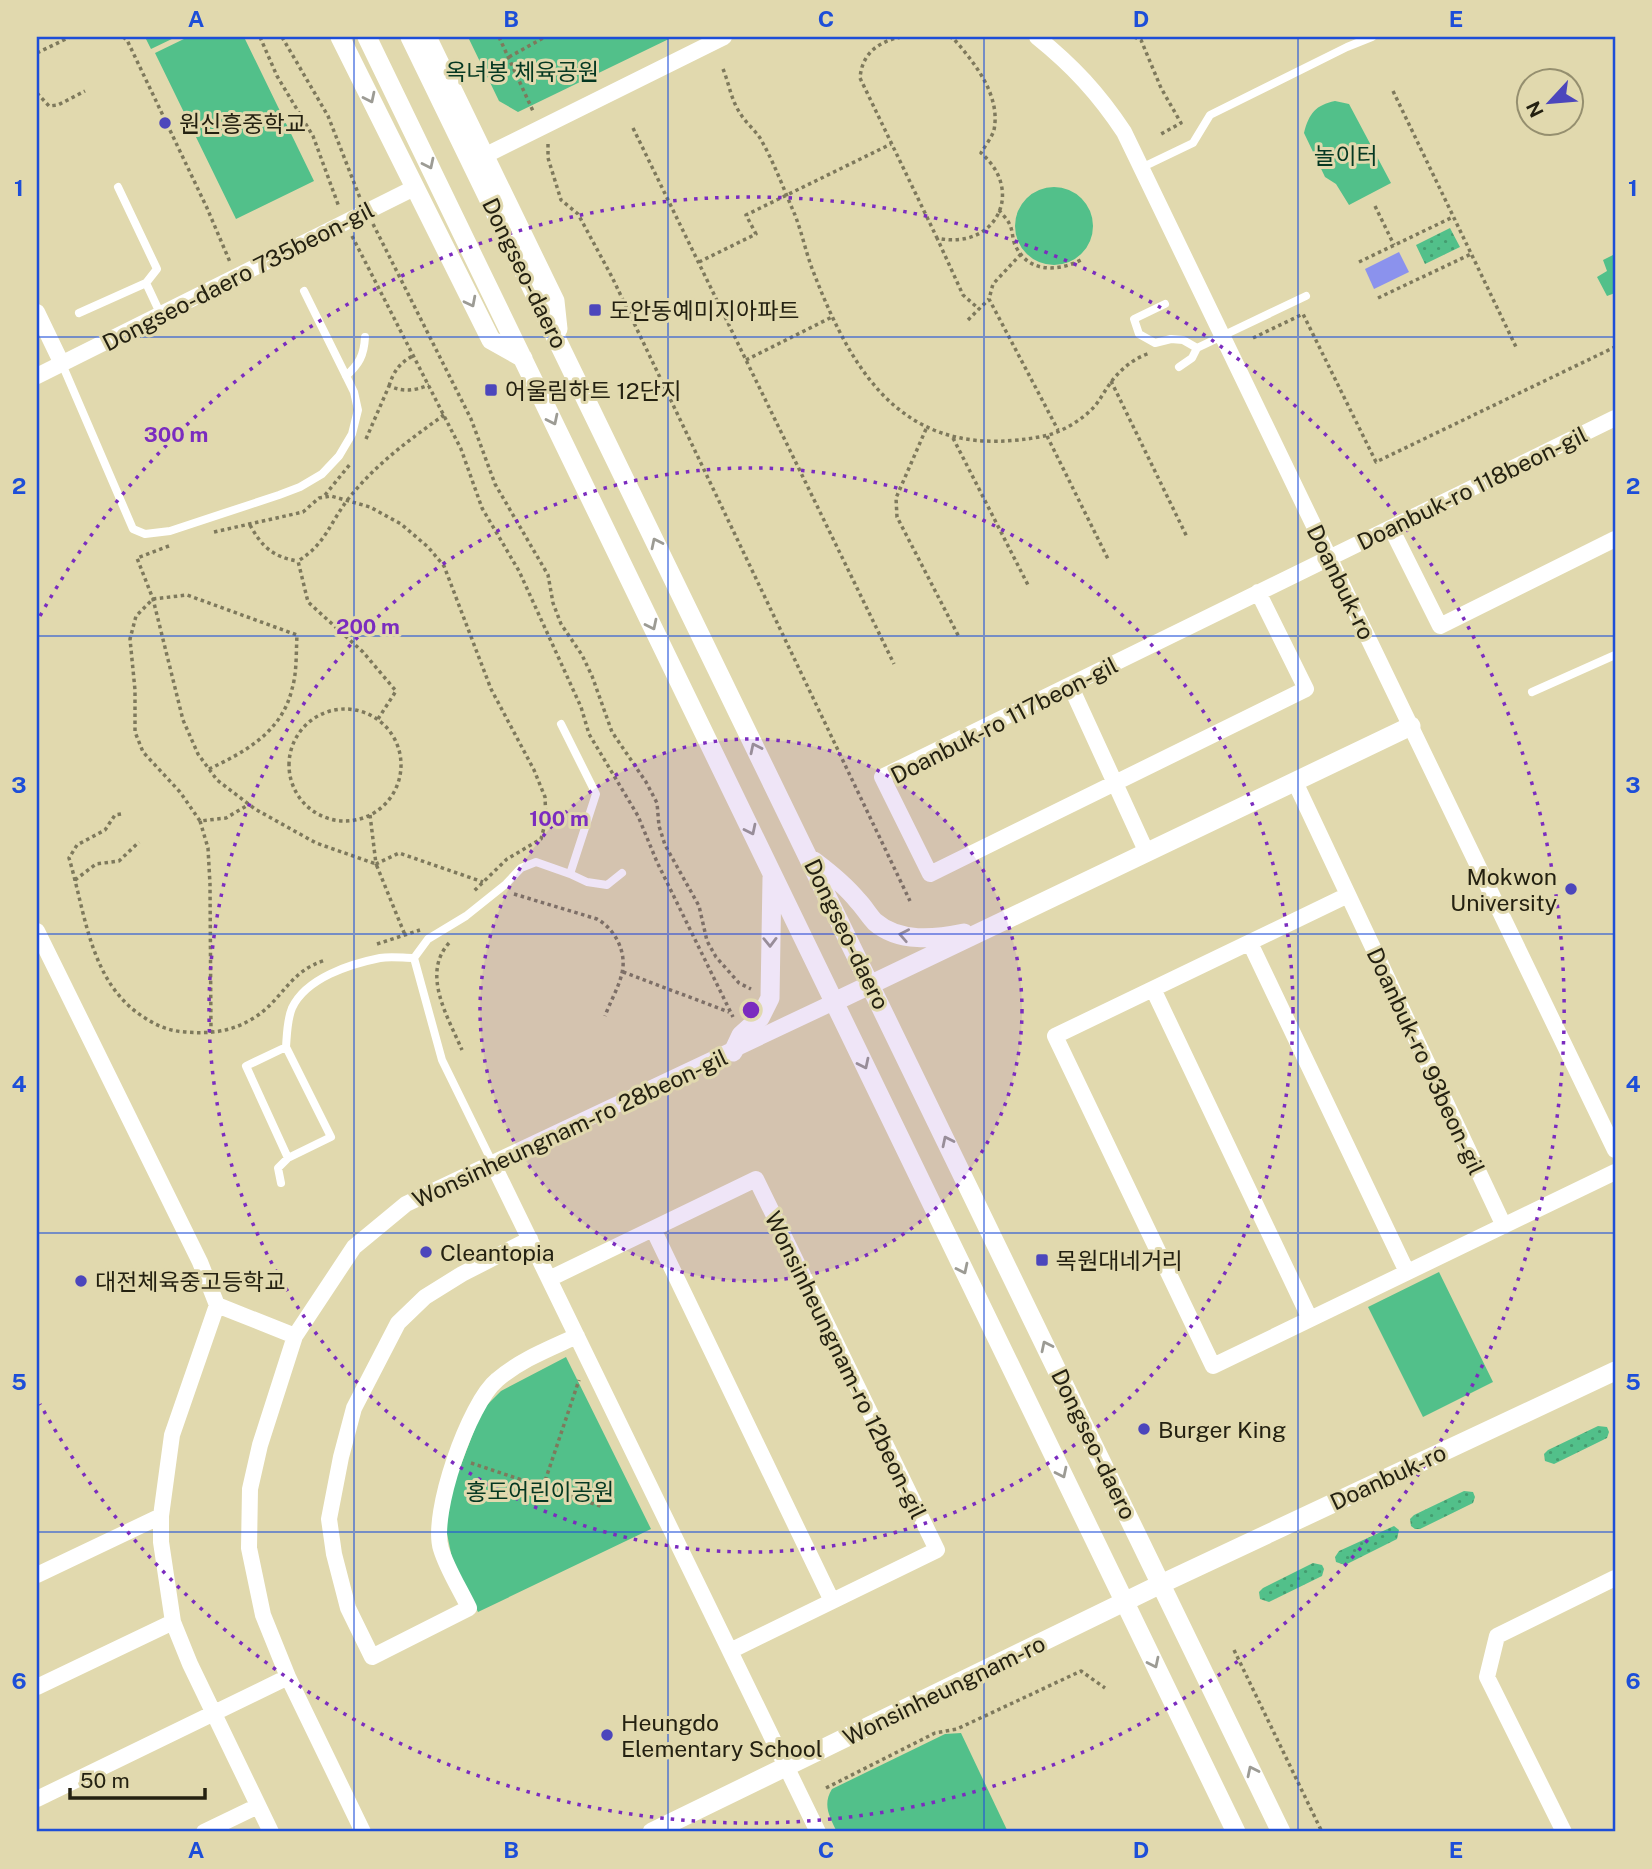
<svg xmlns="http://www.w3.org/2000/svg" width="1652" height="1869" font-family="'Public Sans','Noto Sans KR',sans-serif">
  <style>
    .grass { fill: url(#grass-dots) }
    .green { fill: #52c08a }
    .water { fill: #8b92ed }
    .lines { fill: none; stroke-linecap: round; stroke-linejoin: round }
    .path { stroke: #7e795c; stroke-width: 3.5; stroke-dasharray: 3.5 3.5; stroke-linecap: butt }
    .service { stroke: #fff; stroke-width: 8 }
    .minor { stroke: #fff; stroke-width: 16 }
    .tertiary { stroke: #fff; stroke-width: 19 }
    .oneway { stroke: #9c9b94 }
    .grid { fill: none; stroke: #1d4ed8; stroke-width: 2; stroke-opacity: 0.55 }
    .ring { fill: none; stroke: #7b2cbf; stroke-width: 3.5; stroke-dasharray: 3.5 7 }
    .poi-dot { fill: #4c46bc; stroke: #e1d9ae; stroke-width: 2.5 }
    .labels { text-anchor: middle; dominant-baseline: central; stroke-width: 6; stroke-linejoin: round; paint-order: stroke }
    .park-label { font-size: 23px; fill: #053822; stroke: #e1d9ae }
    .poi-label { font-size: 23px; fill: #242111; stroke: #e1d9ae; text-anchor: start }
    .street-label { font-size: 23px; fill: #242111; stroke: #e1d9ae }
    .centre { fill: #7b2cbf; stroke: #e1d9ae; stroke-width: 3.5 }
    .ring-label { font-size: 21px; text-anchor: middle; font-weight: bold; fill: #7b2cbf; stroke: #e1d9ae; stroke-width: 6; stroke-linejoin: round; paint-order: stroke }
    .neatline { fill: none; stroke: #1d4ed8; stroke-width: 2.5 }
    .grid-label { font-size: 23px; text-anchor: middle; font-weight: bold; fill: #1d4ed8 }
  </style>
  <defs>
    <pattern id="grass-dots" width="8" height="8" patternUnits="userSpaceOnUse" patternTransform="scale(1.75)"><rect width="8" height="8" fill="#52c08a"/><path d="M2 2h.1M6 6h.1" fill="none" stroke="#449c6f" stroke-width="1.8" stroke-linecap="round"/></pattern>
  </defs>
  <rect width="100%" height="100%" fill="#e1d9ae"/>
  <!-- grass -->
  <path class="grass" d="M1450,228L1460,247L1425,264L1416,245Z
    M1598,1426L1607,1427L1609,1432L1607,1438L1554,1464L1545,1461L1544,1454L1548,1450Z
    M1464,1491L1473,1492L1475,1497L1473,1503L1420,1529H1415L1411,1526L1410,1519L1414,1515Z
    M1394,1526L1399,1530L1397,1539L1345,1565L1336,1562L1335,1557L1339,1551Z
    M1313,1563L1322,1565L1324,1569L1322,1576L1269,1602L1260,1599L1259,1592L1263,1588Z"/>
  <!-- green -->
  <path class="green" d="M145,37H176L151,49Z
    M188,37H244L314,181L236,219L155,53Z
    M468,37H673L518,112L499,101Z
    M1335,101L1349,104L1391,183L1349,205L1336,184L1325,177L1304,133C1309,113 1316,105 1335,101Z
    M1015 226a39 39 0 1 1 78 0a39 39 0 1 1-78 0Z
    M1615,254V293L1607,296L1597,277L1607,271L1603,260Z
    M1439,1272L1493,1382L1423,1417L1368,1307Z
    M566,1357L651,1529L478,1612L452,1558L446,1529L449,1496L482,1410L501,1391Z
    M961,1733L1008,1832H837C830,1817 822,1805 832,1789L945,1734Z"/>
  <!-- water -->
  <path class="water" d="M1399,252L1409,272L1374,289L1365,269Z"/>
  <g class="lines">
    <!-- path -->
    <path class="path" d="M123,37L127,40L207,208L230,262
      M260,37L277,76L313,136L339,207
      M282,37L328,116L360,198
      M499,37L533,111
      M901,37C877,42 862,54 860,78L937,238
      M949,37L953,38C974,62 1001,95 994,130C992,137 985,146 981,153C1026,192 995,251 937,238L963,295L979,309
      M1134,37L1141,40L1161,88L1181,123L1161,134
      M37,53L70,37
      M509,57L545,37
      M723,69C729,83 731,100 740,113C745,122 754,129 760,138C774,162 784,190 795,215C802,233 806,253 813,271C856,383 910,463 1044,436C1061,433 1083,419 1094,407C1100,400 1104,392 1109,385C1119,370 1134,358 1150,353
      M1393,91L1516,347
      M37,93L49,106L58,105L85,91
      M633,128L894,664
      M548,144V158L561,200L578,214L612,277L910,901
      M1375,206L1394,245
      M999,210C1002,214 1007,219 1009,223C1013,230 1012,238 1015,245C1028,273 1057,272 1081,260
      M373,224L471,419L495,484L548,575L553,603L561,624L582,655L592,676L612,732L646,782L657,803L659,826L665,845L699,906L707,941L716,957L739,983L751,989
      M352,236L461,449L482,508L519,571L581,707L589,734L638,816L657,862L733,1017
      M1021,254L993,284L989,299L1058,430
      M699,262L756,234L746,215L891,144
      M1359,262L1453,217
      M1378,298L1471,254
      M968,320L989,299
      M1253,338L1303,314L1376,462L1615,347
      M746,360L832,317
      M1111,381L1187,537
      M389,386C394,370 400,363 414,355
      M926,429L896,498L897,517L959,637
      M1047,436L1108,559
      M953,438L1028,585
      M366,439L389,386C404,392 414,391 429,385
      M325,495L351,463
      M250,525C262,547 273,557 298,561
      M214,532L303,512L319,498L331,496L370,507L401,524L428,547L444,566L491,689L534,770L545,797L546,820L541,839L507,859L474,891
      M169,546L137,558L153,599L183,720L198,754L217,780L255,809L316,843L376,864L405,935
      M289 765a56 56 0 1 1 112 0a56 56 0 1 1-112 0Z
      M378,719L396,691L363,652L308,602L298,561C326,544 330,522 349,498C376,464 409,440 444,415
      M209,769C245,752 282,732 292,689C297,673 296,652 297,635L187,595L153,599L136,616L130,639L135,690V732L143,752L180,792L200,821L226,818L248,805
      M121,814L115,815L105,830L77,845L69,858C86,915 90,984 145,1018C157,1026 170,1031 185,1032C209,1034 231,1032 252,1019C283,1001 288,971 326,960
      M370,815L376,864L399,853L483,882
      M200,821L208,848L210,884L211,1033
      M75,880L96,864L119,861L139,842
      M514,894L597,919C615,929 627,952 622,973C619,987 610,1002 605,1016
      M449,943C421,974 448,1017 462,1050
      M377,944L420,930
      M623,972L729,1012
      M471,1463L603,1507
      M543,1487L579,1380
      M1234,1650L1322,1832
      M826,1788L935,1733L957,1729L1081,1671L1105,1688"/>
    <!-- service -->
    <path class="service" d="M1143,167L1193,143L1210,115L1347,47L1372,37
      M118,187L157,269L146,283L161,315
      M1165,304L1134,319L1139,334L1155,343L1171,339L1183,340L1197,348L1306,296
      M79,313L146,283
      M62,364L133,529L145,534L170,531L279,495L300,487L322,474L339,456L352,434L358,410L354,392L304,291
      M1179,367L1192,358L1197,348
      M346,376C359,364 364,356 365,337
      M1532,692L1615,655
      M570,874L587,882L607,885L622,873
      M286,1047L331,1137L288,1158L246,1066L286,1047C287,1034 287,1020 292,1008C306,978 350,964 380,958C391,956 403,958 414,958
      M493,1164L442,1060L414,958L428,939L466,916L506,884L521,868L536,862L570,874L596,794L561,724
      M281,1183L278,1168L288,1158"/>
    <!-- minor -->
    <path class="minor" d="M1037,37C1073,66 1098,93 1124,132L1615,1150
      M484,156L724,37
      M37,312L62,364
      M37,376L414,188
      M1391,528L1440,626L1615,539
      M1258,592L1306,689L930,874L882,777L1615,418
      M1070,685L1147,853
      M1295,782L1504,1226
      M1348,895L1055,1036L1213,1366L1615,1172
      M37,931L200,1262L217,1305L295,1336
      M1250,943L1407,1272
      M1153,989L1310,1319
      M493,1164L818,1832
      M653,1229L832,1601
      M530,1239L462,1274L425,1297L398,1323L354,1408L341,1457L329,1519L334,1554L348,1608L372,1657L469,1608C460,1589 447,1569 441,1549C430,1514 469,1403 497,1380C520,1360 549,1349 577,1336
      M549,1279L756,1179L937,1550L730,1651
      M217,1305L172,1435L161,1516V1542L173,1622L190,1664L271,1832
      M37,1575L161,1516
      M37,1687L173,1622
      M37,1799L288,1677
      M204,1832L258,1806
      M363,1832L288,1677L263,1615L249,1548L250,1489L260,1445L295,1336L354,1247L406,1204L834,1002
      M1564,1832L1487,1677L1497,1636L1615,1578"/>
    <!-- tertiary -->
    <path class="tertiary" d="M340,37L491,340L523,358
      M367,37L1236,1832
      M410,37L1281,1832
      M427,37L555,301L558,329
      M814,861C830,873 845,885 858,901C864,907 869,916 875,922C899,943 935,939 964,933
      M834,1002L1411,726
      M733,1052L741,1035L760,1018L770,998L772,878
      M652,1832L1161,1584L1615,1371"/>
  </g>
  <!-- one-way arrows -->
  <defs><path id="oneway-chevron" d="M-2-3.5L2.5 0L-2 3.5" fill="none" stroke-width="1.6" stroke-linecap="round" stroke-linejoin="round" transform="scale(1.75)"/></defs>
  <g class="oneway">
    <use href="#oneway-chevron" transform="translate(370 98) rotate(64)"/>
    <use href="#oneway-chevron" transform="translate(429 164) rotate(64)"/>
    <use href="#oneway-chevron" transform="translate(471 302) rotate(63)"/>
    <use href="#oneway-chevron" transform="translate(553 420) rotate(64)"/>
    <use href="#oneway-chevron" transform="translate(656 543) rotate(-116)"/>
    <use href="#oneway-chevron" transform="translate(652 625) rotate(64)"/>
    <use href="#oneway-chevron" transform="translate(755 748) rotate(-116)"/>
    <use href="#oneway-chevron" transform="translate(751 830) rotate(64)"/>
    <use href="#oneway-chevron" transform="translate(904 935) rotate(-169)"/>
    <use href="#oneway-chevron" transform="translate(770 942) rotate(89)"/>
    <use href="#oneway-chevron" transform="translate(864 1064) rotate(64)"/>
    <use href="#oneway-chevron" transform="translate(947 1141) rotate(-116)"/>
    <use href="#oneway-chevron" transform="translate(963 1269) rotate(64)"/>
    <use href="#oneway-chevron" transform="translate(1046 1346) rotate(-116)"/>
    <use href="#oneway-chevron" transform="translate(1062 1473) rotate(64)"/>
    <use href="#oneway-chevron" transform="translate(1154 1663) rotate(64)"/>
    <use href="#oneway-chevron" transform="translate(1252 1771) rotate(-116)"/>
  </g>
  <!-- grid -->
  <path class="grid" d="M354,37V1832M668,37V1832M984,37V1832M1298,37V1832M37,337H1615M37,636H1615M37,934H1615M37,1233H1615M37,1532H1615"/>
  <!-- distance rings -->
  <circle cx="751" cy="1010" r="271" fill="#7b2cbf" fill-opacity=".12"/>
  <g class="ring">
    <circle cx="751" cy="1010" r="271"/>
    <circle cx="751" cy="1010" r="542"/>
    <path d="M40 616A813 813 0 1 1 40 1404"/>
  </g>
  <!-- markers -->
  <g class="poi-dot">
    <circle cx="165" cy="123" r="7"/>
    <rect x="588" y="303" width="14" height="14" rx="3.5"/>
    <rect x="484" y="383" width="14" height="14" rx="3.5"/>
    <circle cx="1571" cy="889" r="7"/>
    <circle cx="426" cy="1252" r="7"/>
    <rect x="1035" y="1253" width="14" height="14" rx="3.5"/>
    <circle cx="81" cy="1281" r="7"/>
    <circle cx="1144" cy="1429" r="7"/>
    <circle cx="607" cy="1735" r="7"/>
  </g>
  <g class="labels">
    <!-- park labels -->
    <g class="park-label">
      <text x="522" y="71">옥녀봉 체육공원</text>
      <text x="1346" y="155">놀이터</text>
      <text x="540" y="1491">홍도어린이공원</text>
    </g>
    <!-- poi labels -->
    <g class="poi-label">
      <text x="179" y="123">원신흥중학교</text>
      <text x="609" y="310">도안동예미지아파트</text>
      <text x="505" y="390">어울림하트 12단지</text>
      <text x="1557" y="876" text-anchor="end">Mokwon<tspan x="1557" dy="26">University</tspan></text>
      <text x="440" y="1252">Cleantopia</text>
      <text x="1056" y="1260">목원대네거리</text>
      <text x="95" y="1281">대전체육중고등학교</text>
      <text x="1158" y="1429">Burger King</text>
      <text x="621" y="1722">Heungdo<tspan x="621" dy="26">Elementary School</tspan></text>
    </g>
    <!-- street labels -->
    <g class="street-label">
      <text transform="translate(525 273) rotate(64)">Dongseo-daero</text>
      <text transform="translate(238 276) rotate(-27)">Dongseo-daero 735beon-gil</text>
      <text transform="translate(1472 488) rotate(-26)">Doanbuk-ro 118beon-gil</text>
      <text transform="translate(1341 582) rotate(64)">Doanbuk-ro</text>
      <text transform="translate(1004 720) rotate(-27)">Doanbuk-ro 117beon-gil</text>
      <text transform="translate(847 934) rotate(64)">Dongseo-daero</text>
      <text transform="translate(1426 1061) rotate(65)">Doanbuk-ro 93beon-gil</text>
      <text transform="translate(570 1128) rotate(-25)">Wonsinheungnam-ro 28beon-gil</text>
      <text transform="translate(846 1365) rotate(64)">Wonsinheungnam-ro 12beon-gil</text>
      <text transform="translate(1094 1444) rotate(64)">Dongseo-daero</text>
      <text transform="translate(1388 1477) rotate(-25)">Doanbuk-ro</text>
      <text transform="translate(944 1690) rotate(-26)">Wonsinheungnam-ro</text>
    </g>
  </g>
  <circle cx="751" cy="1010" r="10" class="centre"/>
  <g class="ring-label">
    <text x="176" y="442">300 m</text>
    <text x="368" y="634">200 m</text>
    <text x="559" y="826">100 m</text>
  </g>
  <!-- border -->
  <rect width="1652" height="1869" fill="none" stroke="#e1d9ae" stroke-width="77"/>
  <!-- north arrow -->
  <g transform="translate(1550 102) rotate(244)"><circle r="33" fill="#e1d9ae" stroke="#958f6f" stroke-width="2"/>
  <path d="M0-5L12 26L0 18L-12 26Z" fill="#4c46bc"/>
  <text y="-10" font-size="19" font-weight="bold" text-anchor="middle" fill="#242111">N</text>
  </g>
  <!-- scale -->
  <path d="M70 1788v10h135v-10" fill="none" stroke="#242111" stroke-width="3.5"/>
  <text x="80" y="1788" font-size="21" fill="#242111" stroke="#e1d9ae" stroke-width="5" paint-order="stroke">50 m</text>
  <rect x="38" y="38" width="1576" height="1792" class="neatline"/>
  <g class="grid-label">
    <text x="196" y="27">A</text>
    <text x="511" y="27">B</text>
    <text x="826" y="27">C</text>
    <text x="1141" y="27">D</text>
    <text x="1456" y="27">E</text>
    <text x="19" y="196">1</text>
    <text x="1633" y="196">1</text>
    <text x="19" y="494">2</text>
    <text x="1633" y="494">2</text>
    <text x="19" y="793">3</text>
    <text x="1633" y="793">3</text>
    <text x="19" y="1092">4</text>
    <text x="1633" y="1092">4</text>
    <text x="19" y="1390">5</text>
    <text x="1633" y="1390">5</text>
    <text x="19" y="1689">6</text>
    <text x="1633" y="1689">6</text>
    <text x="196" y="1858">A</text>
    <text x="511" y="1858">B</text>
    <text x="826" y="1858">C</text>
    <text x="1141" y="1858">D</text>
    <text x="1456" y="1858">E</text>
  </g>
</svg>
